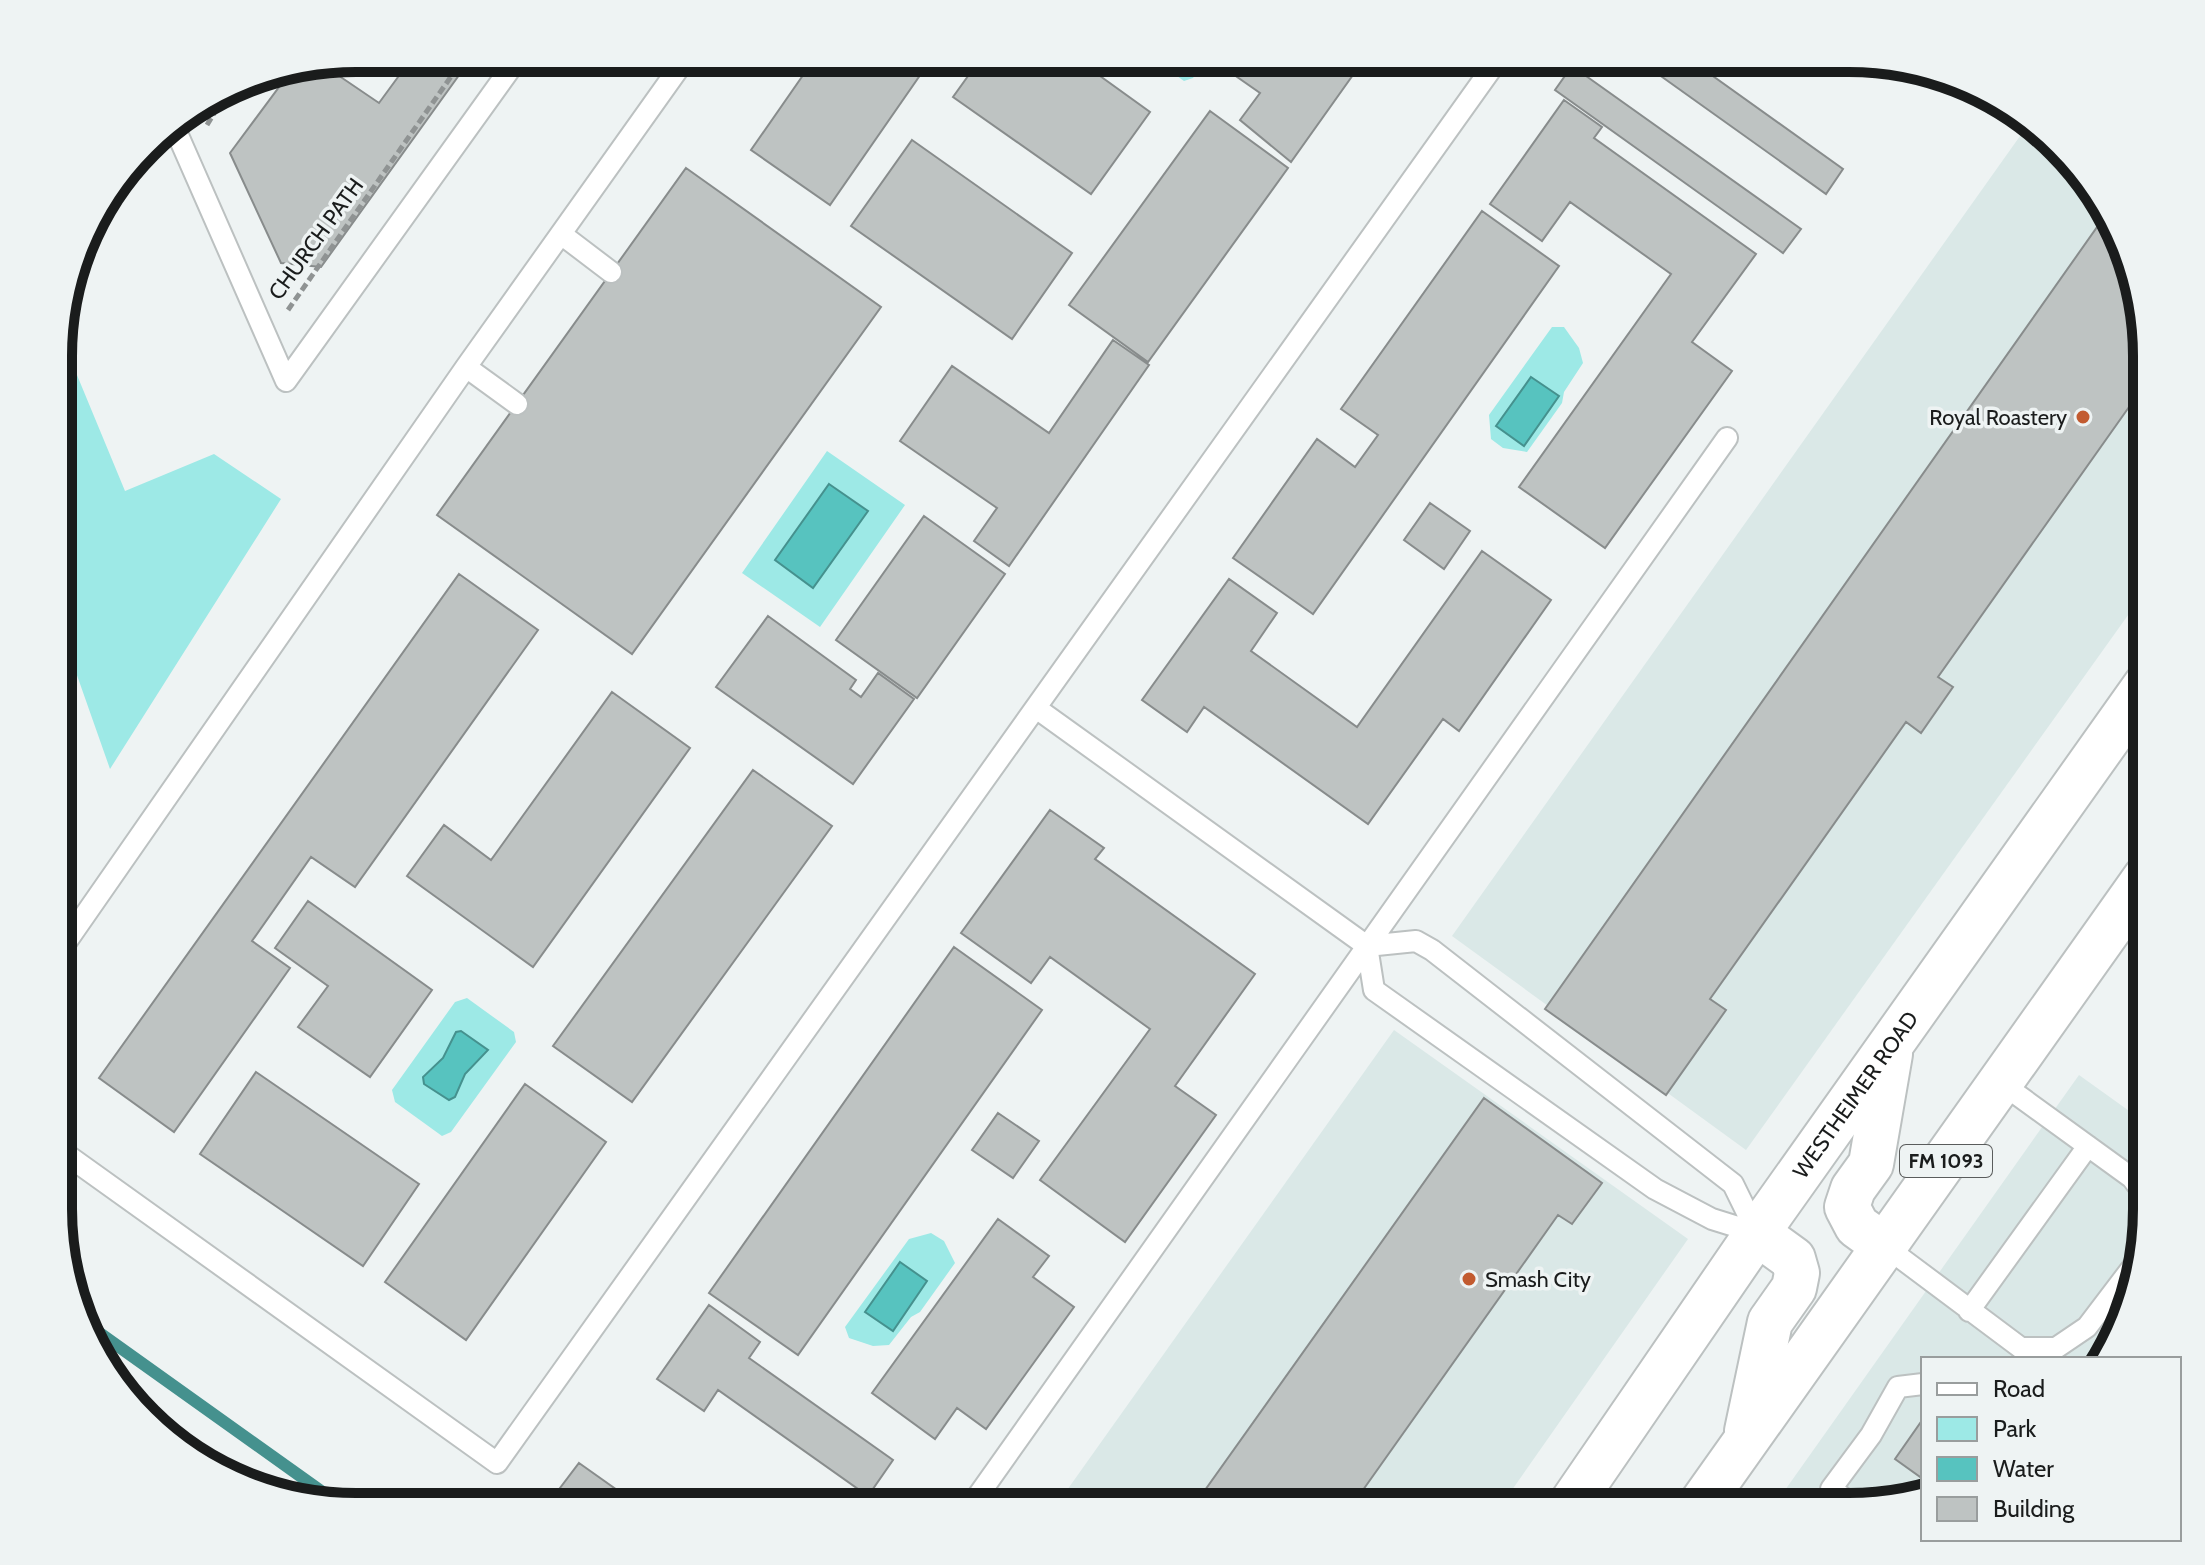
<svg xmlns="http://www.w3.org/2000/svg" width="2205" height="1565" font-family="Cabin,sans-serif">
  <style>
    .built { fill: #dae8e7 }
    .green { fill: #9de9e6 }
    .water { fill: #57c3bf; stroke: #45918e; stroke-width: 2 }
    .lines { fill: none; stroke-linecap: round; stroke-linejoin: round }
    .stream { stroke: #45918e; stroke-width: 12 }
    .building { fill: #bec3c2; stroke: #888c8c; stroke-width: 2 }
    .service-casing { stroke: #bcc1c1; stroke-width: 24 }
    .primary-casing { stroke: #bcc1c1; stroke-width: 48 }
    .path { stroke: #8f9393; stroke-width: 5; stroke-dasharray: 8 4; stroke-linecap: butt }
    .service { stroke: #fff; stroke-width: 20 }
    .primary { stroke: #fff; stroke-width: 44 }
    .poi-dot { fill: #c25b30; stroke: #eef3f3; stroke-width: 3 }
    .labels { text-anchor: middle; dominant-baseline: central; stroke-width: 7; stroke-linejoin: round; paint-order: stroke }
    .shield { fill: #eef3f3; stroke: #5a5c5c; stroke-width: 2 }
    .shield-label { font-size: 20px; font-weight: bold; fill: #1a1c1c }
    .street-label { font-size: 22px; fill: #1a1c1c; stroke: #eef3f3 }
    .poi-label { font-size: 22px; fill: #1a1c1c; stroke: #eef3f3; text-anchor: end }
    .rim { fill: none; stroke: #1a1c1c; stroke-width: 10 }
  </style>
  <rect width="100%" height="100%" fill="#eef3f3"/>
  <!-- built -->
  <path class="built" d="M2025,129L2057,151L2116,224L2146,337V590L1746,1150L1452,936Z
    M1394,1030L1688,1239L1500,1507H1055Z
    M2079,1075L2146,1123V1228L2131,1305L2102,1359H1923V1490L1849,1507H1773Z"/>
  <!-- green -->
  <path class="green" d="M1152,58H1207L1193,78L1184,81Z
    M1552,327H1564L1579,348L1583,363L1564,392L1562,403L1527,452L1503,448L1491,439L1489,415Z
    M60,334L125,491L214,454L281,499L110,769L60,627Z
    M827,451L905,505L820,627L742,573Z
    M467,998L514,1032L516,1042L451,1132L442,1136L395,1102L392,1090L455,1002Z
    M931,1233L944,1241L955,1263L920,1312L911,1317L889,1345L873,1346L849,1338L845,1327L909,1239Z"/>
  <!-- water -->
  <path class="water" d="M1531,377L1559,396L1524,446L1496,426Z
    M829,484L868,511L813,588L775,560Z
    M461,1031L488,1050L465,1074L455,1097L449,1100L424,1084L423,1077L443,1058L456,1032Z
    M900,1262L927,1281L893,1331L865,1312Z"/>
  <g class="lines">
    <!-- stream -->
    <path class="stream" d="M87,1324L342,1506"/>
  </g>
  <!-- building -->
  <path class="building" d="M387,58L375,75L352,59L356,58Z
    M412,58H445L462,71L321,267L281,263L230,153L291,71L323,65L379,103Z
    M815,58H932L830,205L751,150Z
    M981,58H1075L1150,112L1091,194L953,97Z
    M1240,58H1365L1291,162L1240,120L1260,93L1230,72Z
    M1637,59H1689L1843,169L1826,194Z
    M1572,66L1801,229L1783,253L1555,90Z
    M1564,100L1602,127L1594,138L1756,254L1692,342L1732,371L1605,548L1519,487L1671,274L1570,202L1542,241L1490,204Z
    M1210,111L1288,168L1148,362L1069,305Z
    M912,140L1072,253L1012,339L851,226Z
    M686,168L881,307L632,654L437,515Z
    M1482,211L1559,266L1313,614L1233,558L1317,439L1355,467L1378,435L1341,409Z
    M2107,213L2116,224L2146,337V383L1938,677L1953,687L1921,733L1906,722L1710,999L1726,1010L1666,1095L1545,1009Z
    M1113,340L1149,365L1009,566L974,541L997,508L900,441L952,366L1049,433Z
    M1430,503L1470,531L1444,569L1404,540Z
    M924,516L1005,574L917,698L836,640Z
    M1482,551L1551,600L1459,731L1443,719L1368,824L1204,707L1187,732L1142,700L1229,579L1277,613L1251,651L1357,727Z
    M459,574L538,630L355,887L311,857L252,941L290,968L174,1132L99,1078Z
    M768,616L856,680L850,689L861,697L878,673L914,699L853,784L716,687Z
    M612,692L690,748L533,967L407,876L444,825L491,860Z
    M753,770L832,826L632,1102L553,1046Z
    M1050,810L1104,848L1095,859L1255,974L1175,1086L1216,1115L1125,1242L1040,1180L1150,1029L1050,957L1031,983L961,933Z
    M308,901L432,990L370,1077L298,1027L328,986L275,948Z
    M954,947L1042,1010L798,1355L709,1293Z
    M256,1072L419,1184L363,1266L200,1154Z
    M525,1084L606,1142L466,1340L385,1282Z
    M1484,1098L1602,1183L1572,1224L1558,1215L1363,1490L1378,1501L1374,1507H1193Z
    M998,1113L1039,1141L1013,1178L972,1150Z
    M998,1219L1049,1256L1033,1277L1074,1307L986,1429L957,1408L935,1439L872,1393Z
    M709,1305L760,1342L749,1358L893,1460L868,1496L718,1390L704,1411L657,1379Z
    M1923,1419V1479L1895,1459Z
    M579,1463L641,1507L586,1506L560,1488Z"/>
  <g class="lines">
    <!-- service casing -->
    <g class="service-casing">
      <path id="service" d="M173,124L286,381L518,58
        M561,234L611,272
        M466,367L517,404
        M1036,708L1367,946L1416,941L1432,950L1733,1184L1757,1233L1712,1219L1655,1189L1374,990L1367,946
        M60,951L466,367L686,58
        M2001,1083L2132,1178L2146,1197
        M60,1150L497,1463L1499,58
        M1886,1247L2021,1348H2056L2087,1327L2141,1256
        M1969,1311L2088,1146
        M1855,1506L1831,1489L1871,1435L1898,1387L1923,1384
        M970,1507L1727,438"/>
    </g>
    <!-- primary casing -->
    <g class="primary-casing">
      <g id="primary">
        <path d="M1886,1247L1857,1226L1847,1207L1853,1189L1871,1164L1890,1054"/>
        <path d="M1747,1431L1770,1322L1794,1288L1797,1273L1793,1259L1757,1233"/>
        <path id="s1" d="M1569,1507L1757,1233L2146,685"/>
        <path d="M1699,1507L2146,877"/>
      </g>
    </g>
    <!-- path -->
    <path class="path" d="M207,125L228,90
      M288,310L464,58"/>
    <!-- service -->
    <use href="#service" class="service"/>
    <!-- primary -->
    <use href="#primary" class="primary"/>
  </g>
  <!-- markers -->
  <g class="poi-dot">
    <circle cx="2083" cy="417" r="8"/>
    <circle cx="1469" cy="1279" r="8"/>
  </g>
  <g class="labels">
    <!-- shield labels -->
    <rect class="shield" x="1900" y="1145" width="92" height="32" rx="6"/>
    <g class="shield-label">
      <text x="1946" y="1161">FM 1093</text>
    </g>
    <!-- street labels -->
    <g class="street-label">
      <text transform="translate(316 239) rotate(-54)">CHURCH PATH</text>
      <text stroke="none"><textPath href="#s1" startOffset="502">WESTHEIMER ROAD</textPath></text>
    </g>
    <!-- poi labels -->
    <g class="poi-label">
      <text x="2067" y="417">Royal Roastery</text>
      <text x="1485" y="1279" text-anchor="start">Smash City</text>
    </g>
  </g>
  <!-- crop -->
  <path d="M0 0H2205V1565H0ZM356 72H1849A284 284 0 0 1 2133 356V1209A284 284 0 0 1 1849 1493H356A284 284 0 0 1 72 1209V356A284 284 0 0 1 356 72Z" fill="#eef3f3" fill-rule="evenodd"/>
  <path class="rim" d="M356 72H1849A284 284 0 0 1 2133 356V1209A284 284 0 0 1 1849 1493H356A284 284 0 0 1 72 1209V356A284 284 0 0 1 356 72Z"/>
  <!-- legend -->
  <rect x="1921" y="1357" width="260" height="184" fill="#eef3f3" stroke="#999d9d" stroke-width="2"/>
  <rect x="1937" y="1383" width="40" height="12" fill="#ffffff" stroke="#999d9d" stroke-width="2"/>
  <text x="1993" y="1397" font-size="24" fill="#1a1c1c">Road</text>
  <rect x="1937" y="1417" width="40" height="24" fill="#9de9e6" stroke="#999d9d" stroke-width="2"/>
  <text x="1993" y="1437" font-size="24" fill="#1a1c1c">Park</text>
  <rect x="1937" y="1457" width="40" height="24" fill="#57c3bf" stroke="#999d9d" stroke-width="2"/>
  <text x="1993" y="1477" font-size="24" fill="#1a1c1c">Water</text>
  <rect x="1937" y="1497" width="40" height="24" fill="#bec3c2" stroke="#999d9d" stroke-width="2"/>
  <text x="1993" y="1517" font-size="24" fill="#1a1c1c">Building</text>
</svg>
